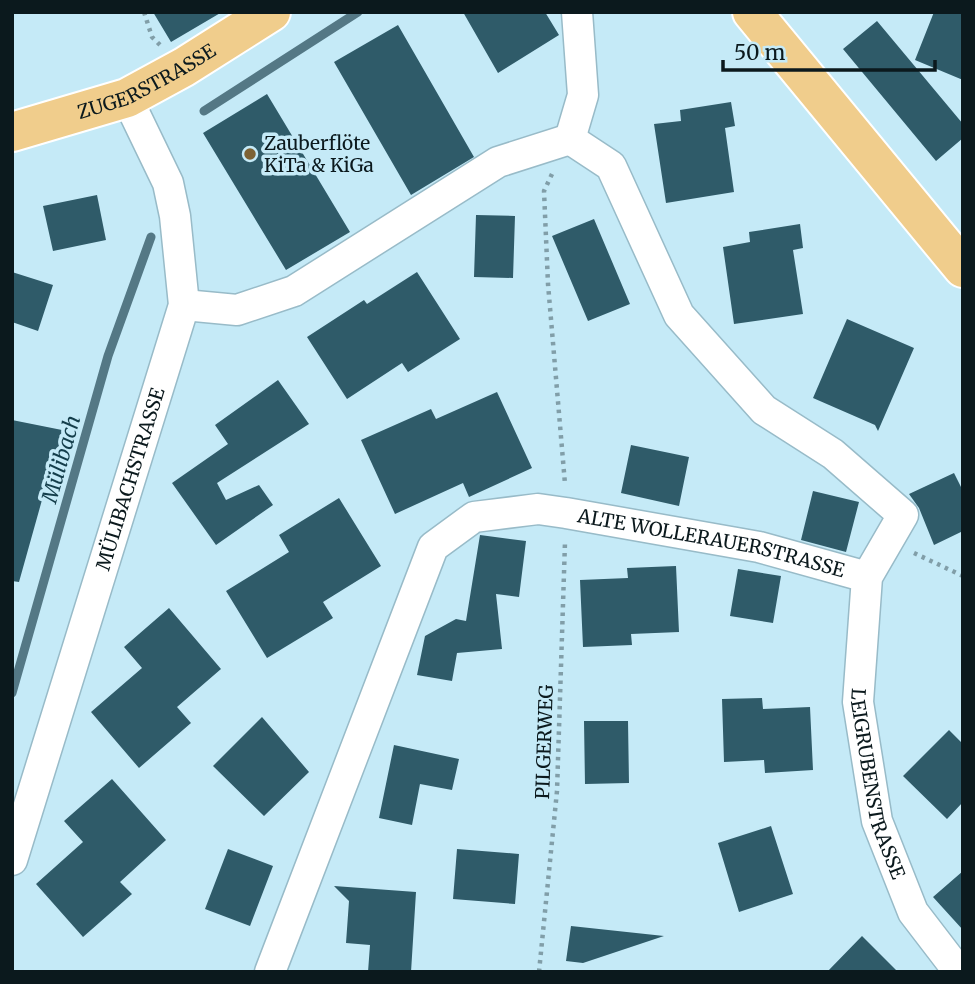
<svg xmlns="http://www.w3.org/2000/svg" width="975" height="984" font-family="Merriweather,serif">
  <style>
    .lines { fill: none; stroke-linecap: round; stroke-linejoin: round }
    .stream { stroke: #547885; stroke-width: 9 }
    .building { fill: #2f5b69 }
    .minor-casing { stroke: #98bbc8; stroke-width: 33 }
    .major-casing { stroke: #fff; stroke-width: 42 }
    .path { stroke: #819ea8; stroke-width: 4.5; stroke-dasharray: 3.5 5; stroke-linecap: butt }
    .minor { stroke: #fff; stroke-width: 30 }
    .major { stroke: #f0cd8c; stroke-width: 38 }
    .poi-dot { fill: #7d6234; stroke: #c5eaf7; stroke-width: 2.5 }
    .labels { text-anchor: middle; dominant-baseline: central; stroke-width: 7; stroke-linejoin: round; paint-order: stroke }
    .street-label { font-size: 19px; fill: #0b191d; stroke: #c5eaf7 }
    .poi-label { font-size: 19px; fill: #0b191d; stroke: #c5eaf7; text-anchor: start }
    .water-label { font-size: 21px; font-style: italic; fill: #143e4b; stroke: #c5eaf7 }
  </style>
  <rect width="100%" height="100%" fill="#c5eaf7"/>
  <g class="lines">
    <!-- stream -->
    <path class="stream" d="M204,111L358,12
      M12,693L108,356L151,237"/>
  </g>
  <!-- building -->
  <path class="building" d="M153,12H222L171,42Z
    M463,12H545L559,35L498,73Z
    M934,12H963V80L915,60Z
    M877,21L963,124V138L936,161L843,49Z
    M398,25L474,157L411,195L334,62Z
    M267,94L350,232L286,270L203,133Z
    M731,102L735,126L725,128L734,192L666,203L654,124L681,121L680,110Z
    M97,195L106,240L53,251L43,206Z
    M476,215L515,216L513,278L474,277Z
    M594,219L630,304L588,321L552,236Z
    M800,224L803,248L793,250L803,314L734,324L723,247L750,242L749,232Z
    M12,272L53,285L38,331L12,322Z
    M417,272L460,339L408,372L402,363L347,399L307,337L364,300L367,304Z
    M847,319L914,348L878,431L875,425L813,398Z
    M278,380L309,424L217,483L226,500L259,485L273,505L216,545L172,483L228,444L215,425Z
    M497,392L532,468L469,497L463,483L395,514L361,440L431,409L436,419Z
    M12,420L62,430L53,476L49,475L19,582L12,581Z
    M631,445L689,457L679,506L621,493Z
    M954,473L963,491V531L934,545L919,508L909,494Z
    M813,491L859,502L846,552L801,540Z
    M339,498L381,566L323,602L333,618L267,658L226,591L289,552L279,535Z
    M480,535L526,541L519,597L496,594L502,649L457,653L452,681L417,675L425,636L456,619L466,621Z
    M676,566L679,632L631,634L632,645L583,647L580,580L628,578L627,568Z
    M738,569L781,576L773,623L730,616Z
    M169,608L221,669L177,707L191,723L139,768L91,712L142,668L124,647Z
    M762,698L763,709L810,707L813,770L765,773L764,760L724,762L722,699Z
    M262,717L309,772L264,816L213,766Z
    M584,721H628L629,783L585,784Z
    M949,730L963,744V802L947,819L903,776Z
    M394,745L459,759L452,790L420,784L412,825L379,818Z
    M112,779L166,840L120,882L132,894L83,937L36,884L83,842L64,821Z
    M771,826L793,894L739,912L718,843Z
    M228,849L273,866L250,926L205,909Z
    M457,849L519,854L515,904L453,899Z
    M963,871V930L933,897Z
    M334,886L416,892L411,972H368L370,945L346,943L349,901Z
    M571,926L664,936L583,963L566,961Z
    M862,936L898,972H827Z"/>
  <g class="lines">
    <!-- minor casing -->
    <g class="minor-casing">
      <g id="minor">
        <path id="s1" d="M570,139L611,166L679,315L764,410L833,454L903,515L867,577L858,702L877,821L913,912L959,972"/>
        <path d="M570,139L583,95L577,12"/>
        <path d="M184,305L237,310L294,291L498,162L570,139"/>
        <path id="s2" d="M12,860L184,305L175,216L168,183L127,98"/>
        <path id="s3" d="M270,972L433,547L474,517L538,509L566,513L759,547L867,577"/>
      </g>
    </g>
    <!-- major casing -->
    <g class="major-casing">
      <g id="major">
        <path d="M752,12L963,268"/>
        <path id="s4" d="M12,132L127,98L184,67L271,12"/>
      </g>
    </g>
    <!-- path -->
    <path class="path" d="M144,12L152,37L160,45
      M552,174L544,191L548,284L565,484
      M914,553L963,576
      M539,972L557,791L565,542"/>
    <!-- minor -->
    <use href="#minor" class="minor"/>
    <!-- major -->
    <use href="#major" class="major"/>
  </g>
  <!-- markers -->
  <circle class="poi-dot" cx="250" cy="154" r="7"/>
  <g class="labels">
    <!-- street labels -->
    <g class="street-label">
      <text stroke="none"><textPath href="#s4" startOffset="144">ZUGERSTRASSE</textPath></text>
      <text stroke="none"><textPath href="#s2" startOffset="399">MÜLIBACHSTRASSE</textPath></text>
      <text stroke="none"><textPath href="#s3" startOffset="747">ALTE WOLLERAUERSTRASSE</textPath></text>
      <text transform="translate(544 742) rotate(-88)">PILGERWEG</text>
      <text stroke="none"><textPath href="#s1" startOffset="796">LEIGRUBENSTRASSE</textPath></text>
    </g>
    <!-- poi labels -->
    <g class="poi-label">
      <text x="264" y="143">Zauberflöte<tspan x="264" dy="22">KiTa &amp; KiGa</tspan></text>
    </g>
    <!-- water labels -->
    <g class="water-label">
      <text transform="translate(61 459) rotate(-74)">Mülibach</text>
    </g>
  </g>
  <!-- border -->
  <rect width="975" height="984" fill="none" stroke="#0b191d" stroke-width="28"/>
  <!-- scale -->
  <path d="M723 60v10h212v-10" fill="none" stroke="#0b191d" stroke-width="3.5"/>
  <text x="734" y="60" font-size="21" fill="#0b191d" stroke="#c5eaf7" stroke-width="5" paint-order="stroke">50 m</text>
</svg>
